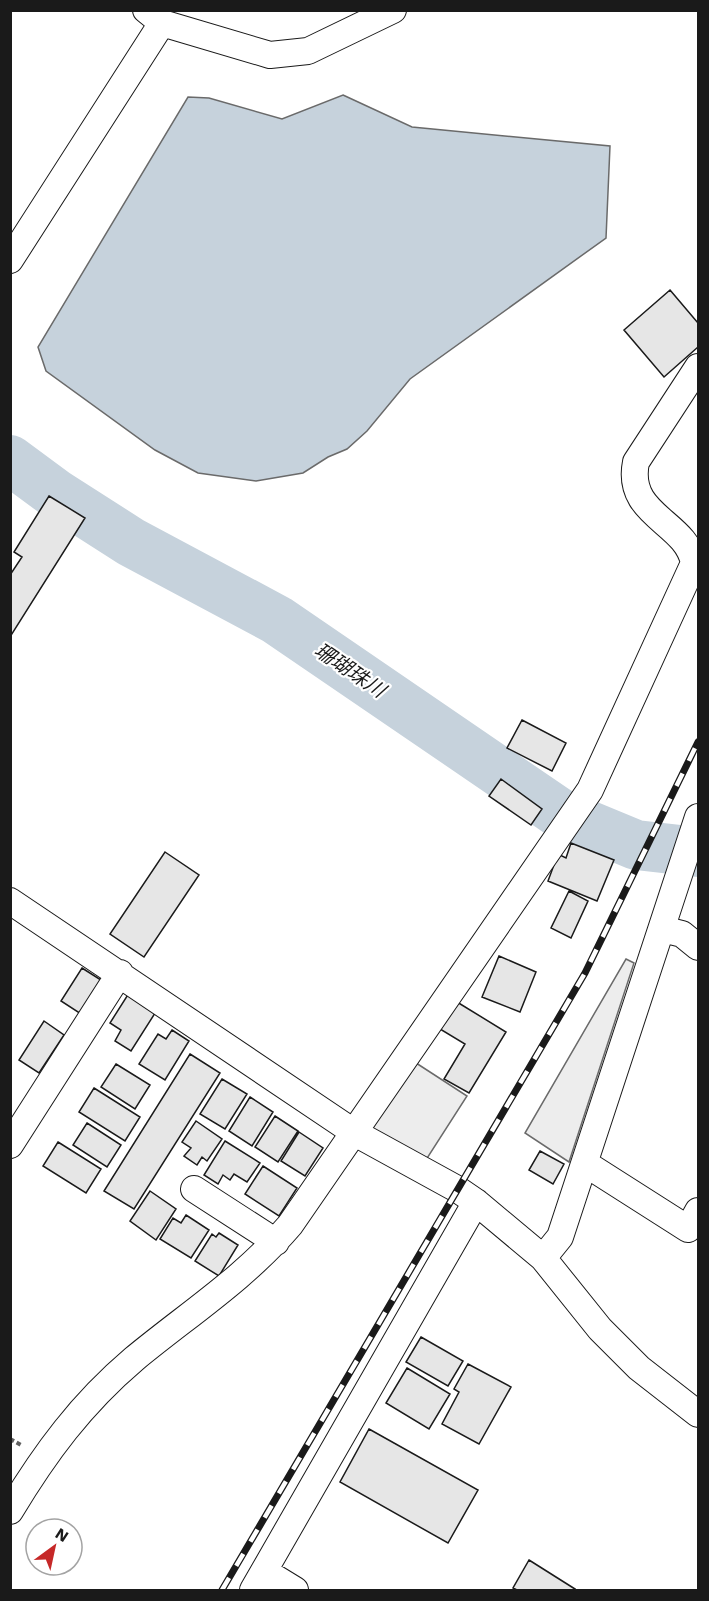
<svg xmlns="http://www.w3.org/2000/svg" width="709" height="1601" font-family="'Work Sans','Noto Sans JP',sans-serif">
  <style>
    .parking { fill: #ededed; stroke: #6a6a6a; stroke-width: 1.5 }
    .water { fill: #c6d2dc; stroke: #6a6a6a; stroke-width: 1.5 }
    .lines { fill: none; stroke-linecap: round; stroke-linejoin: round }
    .river { stroke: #c6d2dc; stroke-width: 50 }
    .building { fill: #e6e6e6; stroke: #1a1a1a; stroke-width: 1.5 }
    .street-casing { stroke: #1a1a1a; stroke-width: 28 }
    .path { stroke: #5f5f5f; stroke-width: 4; stroke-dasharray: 4.5 3; stroke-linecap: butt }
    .street { stroke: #fff; stroke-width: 26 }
    .rail-casing { stroke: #1a1a1a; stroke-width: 7 }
    .rail { stroke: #fff; stroke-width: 4.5; stroke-dasharray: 14; stroke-linecap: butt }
    .labels { text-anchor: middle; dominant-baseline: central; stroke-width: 4.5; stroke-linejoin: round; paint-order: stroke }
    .water-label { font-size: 20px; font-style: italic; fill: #1a1a1a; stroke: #fff }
  </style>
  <rect width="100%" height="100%" fill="#fff"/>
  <!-- parking -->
  <path class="parking" d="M626,959L634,963L569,1162L525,1133Z
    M413,1061L467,1096L424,1163L370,1128Z"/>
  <!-- water -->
  <path class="water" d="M343,95L412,127L610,146L606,238L410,379L367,431L347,449L328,457L303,473L256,481L198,473L155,450L46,371L38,347L188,97L209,98L282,119Z"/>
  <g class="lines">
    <!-- river -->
    <path class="river" d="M10,460L56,494L131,542L277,620L561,814L636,845L698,852"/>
  </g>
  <!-- building -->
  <path class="building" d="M670,290L698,323V347L664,377L624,330Z
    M49,496L85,518L10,637V575L22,557L14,552Z
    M522,720L566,743L552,771L507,748Z
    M501,779L542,809L531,825L489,796Z
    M571,843L614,860L597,901L548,881L558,854L566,858Z
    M165,852L199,875L144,957L110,934Z
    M569,891L588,901L571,938L551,928Z
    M499,956L536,972L520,1012L482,997Z
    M82,968L101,980L81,1014L61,1001Z
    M129,993L157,1010L131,1051L115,1041L121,1030L110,1023Z
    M457,1002L506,1032L469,1093L444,1079L465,1044L440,1029Z
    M44,1021L64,1035L39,1073L19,1060Z
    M172,1030L189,1041L165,1080L139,1064L158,1034L166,1039Z
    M190,1054L220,1073L134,1209L104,1191Z
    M116,1064L150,1085L135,1109L101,1087Z
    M222,1079L247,1094L225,1129L200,1114Z
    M94,1088L140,1117L125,1141L79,1112Z
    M250,1097L273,1112L252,1146L229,1131Z
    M275,1116L298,1131L278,1162L255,1147Z
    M196,1121L222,1139L207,1161L202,1157L197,1165L184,1156L191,1148L182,1142Z
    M87,1123L121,1145L107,1167L73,1145Z
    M299,1132L323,1148L305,1176L281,1161Z
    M225,1141L260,1163L247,1182L234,1174L230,1180L223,1175L218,1184L204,1175Z
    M58,1142L101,1169L86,1193L43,1166Z
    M540,1151L564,1164L553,1184L529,1170Z
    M263,1166L297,1188L279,1216L245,1194Z
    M150,1191L176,1209L156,1240L130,1221Z
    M186,1215L209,1230L191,1258L160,1239L173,1218L181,1223Z
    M219,1233L238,1245L219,1276L195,1261L212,1234L216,1237Z
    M421,1337L463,1361L448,1386L406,1362Z
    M468,1364L511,1387L479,1444L442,1424L459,1392L454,1389Z
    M407,1368L450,1394L429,1429L386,1403Z
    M369,1429L478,1490L448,1543L340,1482Z
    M529,1560L575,1589L574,1590H517L513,1588Z"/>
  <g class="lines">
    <!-- street casing -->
    <g class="street-casing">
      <path id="street" d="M146,10L162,23L270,55L308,51L393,10
        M10,260L162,23
        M10,901L355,1133L457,1189L476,1202L543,1258L600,1329L639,1368L698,1414
        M662,929L682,934L698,947
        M10,1145L120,973
        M586,1164L688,1229L698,1211
        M194,1189L276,1242
        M543,1258L560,1237L698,817
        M10,1511C45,1453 81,1404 134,1359C187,1315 244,1279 290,1225L590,790L694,563C686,521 625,516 636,462L698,367
        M264,1571L295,1590
        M253,1590L476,1202"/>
    </g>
    <!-- path -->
    <path class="path" d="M10,1439L23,1446"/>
    <!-- street -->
    <use href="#street" class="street"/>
    <!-- rail casing -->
    <g class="rail-casing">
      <path id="rail" d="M222,1590L585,973L698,742"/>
    </g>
    <!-- rail -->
    <use href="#rail" class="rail"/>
  </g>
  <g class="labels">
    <!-- water labels -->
    <g class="water-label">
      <text transform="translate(350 670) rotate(34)">珊瑚珠川</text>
    </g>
  </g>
  <!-- border -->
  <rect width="709" height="1601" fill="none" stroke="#1a1a1a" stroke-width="24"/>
  <!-- north arrow -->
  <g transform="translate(54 1547) rotate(33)"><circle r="28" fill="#ffffff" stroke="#a3a3a3" stroke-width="1.5"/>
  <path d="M0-4.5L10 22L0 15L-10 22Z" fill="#c62828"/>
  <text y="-9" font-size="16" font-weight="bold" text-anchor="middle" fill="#1a1a1a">N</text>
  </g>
</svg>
